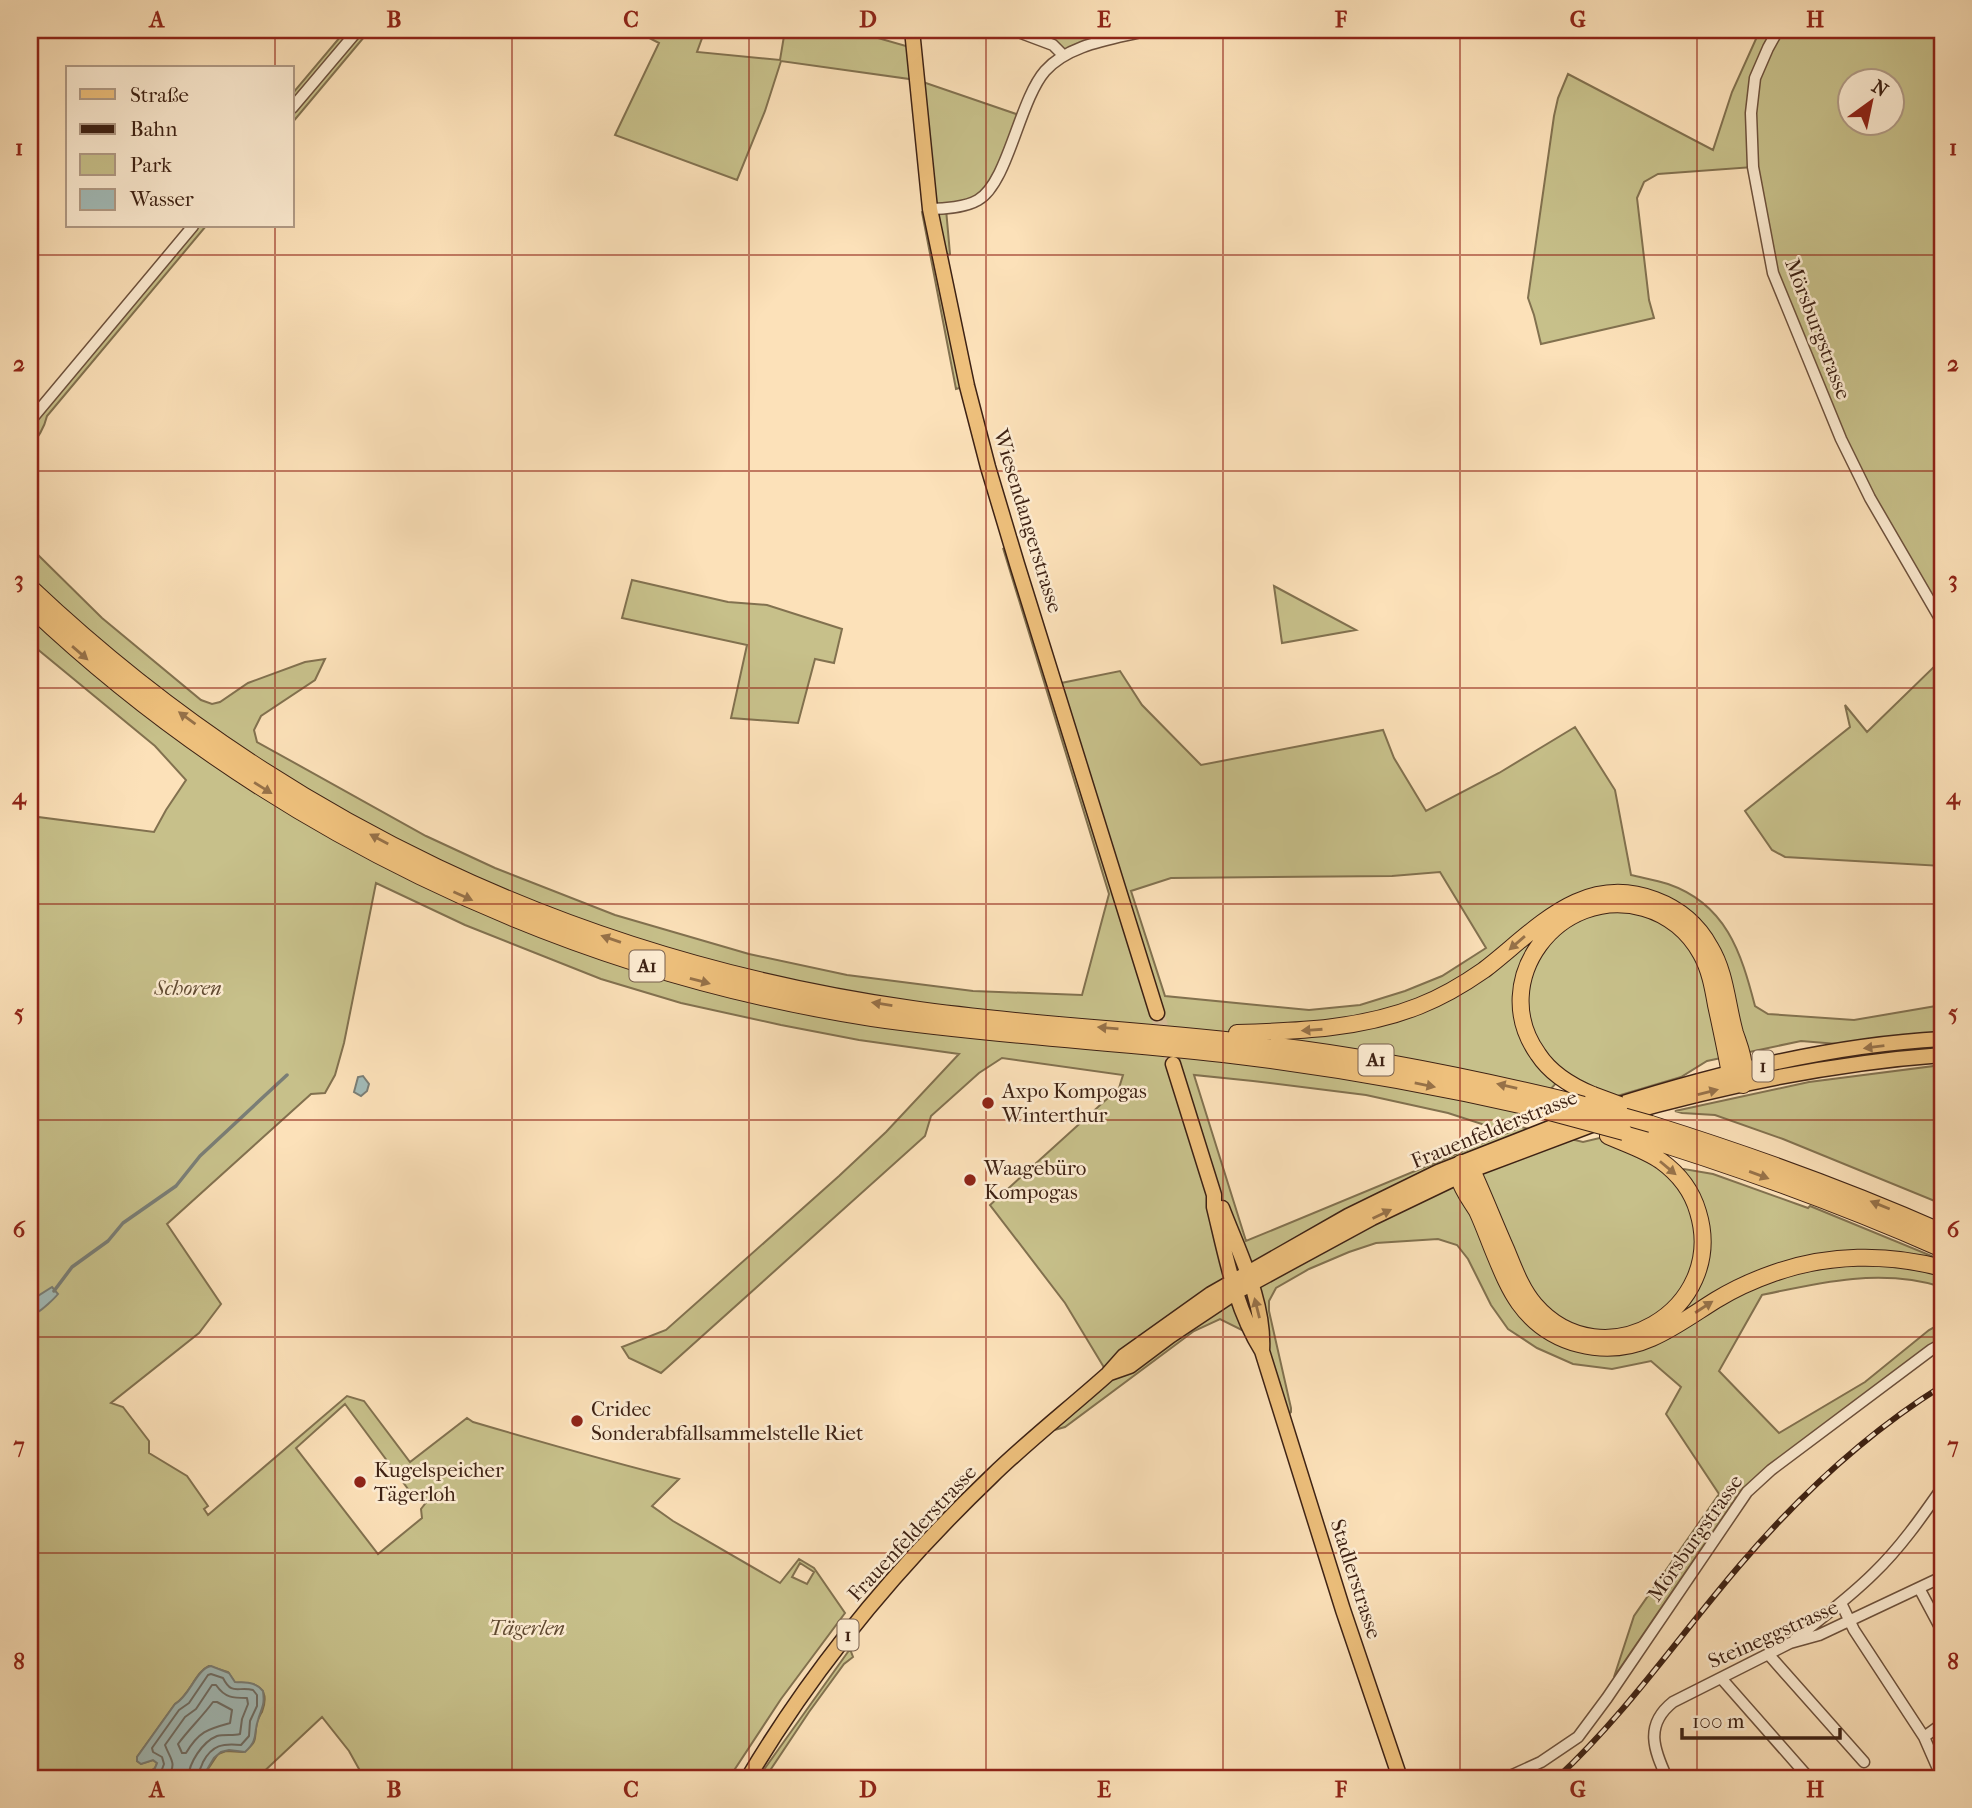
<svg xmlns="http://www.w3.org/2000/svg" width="1972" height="1808" font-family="'IM FELL French Canon',serif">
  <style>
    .green { fill: #c7c08a; stroke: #82714f; stroke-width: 2; fill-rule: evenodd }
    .water { fill: #a2bbb8; stroke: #7a7e76; stroke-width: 2 }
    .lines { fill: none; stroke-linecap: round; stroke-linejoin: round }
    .shore { stroke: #706e66; stroke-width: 2 }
    .stream { stroke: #7a7e76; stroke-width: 3.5 }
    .major-tunnel { stroke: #d6bb98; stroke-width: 14; stroke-dasharray: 14 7; stroke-linecap: butt }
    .minor-casing { stroke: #6e523d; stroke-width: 13 }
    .major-casing { stroke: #3e2214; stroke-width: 17 }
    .highway-casing { stroke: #3e2214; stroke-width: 18 }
    .minor { stroke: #fdecd2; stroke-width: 10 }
    .major { stroke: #eec07c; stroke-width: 14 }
    .highway { stroke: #eec07c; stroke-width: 16 }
    .rail-casing { stroke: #3e2214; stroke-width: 6 }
    .rail { stroke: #fdecd2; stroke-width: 3.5; stroke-dasharray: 10; stroke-linecap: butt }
    .highway-bridge-casing { stroke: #3e2214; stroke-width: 18; stroke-linecap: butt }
    .highway-bridge { stroke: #eec07c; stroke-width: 16 }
    .oneway { fill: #967148 }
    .grid { fill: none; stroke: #8f2418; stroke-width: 2; stroke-opacity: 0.55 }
    .poi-dot { fill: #8f2418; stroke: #fdecd2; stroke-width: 2.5 }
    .labels { text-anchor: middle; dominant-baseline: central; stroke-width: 5; stroke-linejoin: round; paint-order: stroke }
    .shield { fill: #fdecd2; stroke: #775f4d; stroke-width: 2 }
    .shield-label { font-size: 19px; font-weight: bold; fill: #3e2214 }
    .street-label { font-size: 21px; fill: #3e2214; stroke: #fdecd2 }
    .park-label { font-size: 21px; font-style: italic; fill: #604a32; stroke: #fdecd2 }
    .poi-label { font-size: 21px; fill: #3e2214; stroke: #fdecd2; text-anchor: start }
    .neatline { fill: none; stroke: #8f2418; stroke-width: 2.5 }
    .grid-label { font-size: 23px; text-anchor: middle; font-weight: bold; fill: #8f2418 }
  </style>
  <rect width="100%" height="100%" fill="#fce1b9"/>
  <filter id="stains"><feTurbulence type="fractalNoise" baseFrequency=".00286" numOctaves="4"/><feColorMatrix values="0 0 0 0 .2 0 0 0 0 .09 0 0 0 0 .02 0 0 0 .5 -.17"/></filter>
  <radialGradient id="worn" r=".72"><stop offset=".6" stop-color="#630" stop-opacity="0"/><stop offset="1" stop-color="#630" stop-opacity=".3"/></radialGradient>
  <!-- green -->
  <path class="green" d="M346,30H370L292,123V94Z
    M634,30H705L697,52L780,60L785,30H850L913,48L917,80L1022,116L1005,158L978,200L946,209L950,254L942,257L967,386L956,389L922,212L930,208L916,80L781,61L765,111L737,180L615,135L659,43Z
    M1013,30H1075L1085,36L1110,30H1149L1063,55Z
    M1760,30H1942V622L1870,498L1773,273L1753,167L1658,174L1644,182L1637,198L1649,300L1654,318L1541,344L1534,315L1528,298L1554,116L1558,98L1568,74L1713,150L1732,92ZM1850,80H1892V122H1850Z
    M193,226H206L47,416C44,429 38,437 30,447V421Z
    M30,547L102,618L201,700L212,704L220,702L248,683L305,662L325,659L315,680L261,716L254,730L257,742L426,836L495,868L615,915L749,954L847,975L973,991L1082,995L1109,894L1003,548L1017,564L1056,684L1120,671L1142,705L1201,765L1383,730L1394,758L1426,811L1499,773L1575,727L1615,790L1631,875C1643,878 1656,880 1668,884C1726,904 1741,952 1755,1006L1768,1014L1854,1020L1942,1005V1032L1838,1044L1801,1041L1707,1061L1681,1077L1604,1100L1572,1086L1557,1082L1520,1123L1494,1128L1448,1113L1366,1095L1253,1081L1194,1075L1246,1241L1521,1127L1583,1142L1608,1136L1653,1156L1679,1177L1684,1169L1713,1174L1808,1208L1810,1206L1939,1259L1936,1266C1893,1257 1845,1252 1802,1265L1805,1272C1848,1257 1900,1264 1942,1275V1287C1883,1268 1821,1282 1762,1295L1719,1371L1779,1433L1865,1382L1929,1330L1942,1323V1340L1931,1346L1771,1470L1747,1492L1743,1488L1614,1677L1634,1616L1719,1494L1666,1414L1681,1387L1651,1361L1612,1369L1573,1364L1537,1348L1508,1329L1491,1305L1468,1259L1457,1245L1438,1239L1376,1243L1349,1252L1309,1269L1276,1288L1269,1301V1311L1291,1408V1412L1283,1419L1275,1391L1252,1335L1220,1319L1194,1331L1065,1427L1040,1434L1108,1374L1065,1303L990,1205L1119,1088L1123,1075L1002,1058L979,1073L931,1116L925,1136L661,1373L629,1358L622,1347L666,1330L839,1176L886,1132L959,1054L859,1040L781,1025L681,1003L601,979L465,925L376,883L344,1043L335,1075L325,1093L311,1094L167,1224L221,1304L199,1333L111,1403L123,1407L149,1441V1453L187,1476L208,1506L204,1509L208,1515L347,1396L364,1401L410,1462L467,1418L473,1422C541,1442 610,1462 679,1479L652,1506L673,1521L780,1583L799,1559L814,1568L845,1613L781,1699L729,1778H364L349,1751L322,1717L257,1778H202L218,1754L226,1751L243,1752C260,1741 253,1738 257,1723C257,1721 261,1713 262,1712C271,1688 256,1681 235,1683L228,1672L209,1666C195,1672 190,1695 175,1704L137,1757V1761L141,1764L153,1760L157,1763L155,1768L142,1778H30V816L154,832L166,810L186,780L155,746L30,643ZM1440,872L1486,948L1442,976L1405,991L1360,1005L1309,1010L1165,996L1131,891L1171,878L1392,876ZM345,1404L411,1493L418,1498L428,1500L421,1509L422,1518L378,1554L296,1448ZM800,1563L814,1572L807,1584L792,1577Z
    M632,580L728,602L767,605L842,629L834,663L815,659L798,723L731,718L747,645L622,618Z
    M1274,586L1356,630L1282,643Z
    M1942,659V866L1785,857L1772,850L1745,811L1850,727L1845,705L1867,732Z
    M1942,1065V1204L1783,1139L1715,1115L1682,1113L1675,1111L1809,1082Z
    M850,1649L853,1657L844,1664L809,1712L765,1778H758Z"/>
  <!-- water -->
  <path class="water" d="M363,1076L369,1084L367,1091L361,1096L354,1092L358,1077Z
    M52,1287L58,1294C54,1299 43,1309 38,1312L34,1310L38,1296Z
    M211,1666L229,1673L235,1682C247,1683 254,1681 263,1691C265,1705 262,1707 258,1720C253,1735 259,1739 245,1752L229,1750L221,1752L214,1758L202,1778H142L155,1768L157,1763L153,1760L141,1764L137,1761V1757L175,1704C190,1696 196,1669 211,1666Z"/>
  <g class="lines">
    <!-- shore -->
    <path class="shore" d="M213,1702H217L232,1710L230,1723C208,1729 199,1731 186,1753H182L178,1744C189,1729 202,1717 213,1702Z
      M153,1778L161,1772L164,1764L162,1757L153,1752L152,1748L179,1710L189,1703L208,1675L211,1674L223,1678C232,1696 238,1686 253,1690L257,1695V1706L250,1721L249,1736L241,1745C223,1743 212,1745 203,1762C201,1768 198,1772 197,1778
      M167,1778C178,1763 170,1759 165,1745L185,1717L196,1709L212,1685H216C225,1698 233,1698 247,1698L248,1704L242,1719L240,1734C233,1736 225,1734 217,1736C202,1742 189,1763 188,1778"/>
    <!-- stream -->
    <path class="stream" d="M54,1291L72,1267L108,1241L123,1223L176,1186L200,1156L287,1075
      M30,1316L36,1309"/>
    <!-- major-tunnel -->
    <path class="major-tunnel" d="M1157,1013L1173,1064"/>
    <!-- minor casing -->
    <g class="minor-casing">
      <path id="minor" d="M1013,30L1053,45L1063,55
        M1778,30L1768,48L1755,78L1751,113L1753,167L1773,273L1841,439L1870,498L1942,622
        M292,108L358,30
        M930,209C944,209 966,207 978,200C1008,183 1019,101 1045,71C1070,43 1115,39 1149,30
        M30,421L193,226
        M1919,1588L1942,1631
        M1841,1603L1854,1630L1924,1737L1942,1778
        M1795,1639C1822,1618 1850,1597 1874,1573C1900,1548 1921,1518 1942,1488
        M1769,1655L1864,1762
        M1721,1678L1809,1778
        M1924,1737L1942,1724
        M1506,1778L1541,1762L1578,1737L1607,1698L1747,1492L1771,1470L1931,1350L1942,1344
        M1667,1778C1654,1750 1644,1725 1673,1702L1790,1643L1819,1635L1942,1577"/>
    </g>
    <!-- major casing -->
    <g class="major-casing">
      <path id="major" d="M912,30L930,209L967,386L988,467L1017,564L1157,1013
        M1173,1064L1214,1195V1207C1226,1256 1235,1308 1262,1351L1343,1610L1400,1778
        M1611,1107C1717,1073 1830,1045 1942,1039
        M1616,1116C1722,1086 1832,1063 1942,1055
        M1222,1208C1239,1253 1265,1302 1262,1351
        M1110,1373L1130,1366L1170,1336L1236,1292L1372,1218L1472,1170L1597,1123
        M748,1778C814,1667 899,1565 992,1476C1029,1440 1070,1408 1108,1374L1124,1356L1211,1294L1348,1216L1438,1172L1578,1117"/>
    </g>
    <!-- highway casing -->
    <g class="highway-casing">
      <path id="highway" d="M30,587C276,820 576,961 912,1009C1030,1026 1150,1030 1269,1045C1372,1057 1473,1078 1573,1102
        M30,607C260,825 559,970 872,1018C989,1035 1106,1041 1223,1054C1332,1067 1440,1086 1546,1111
        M1237,1033C1300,1031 1361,1029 1419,1006C1442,997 1464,984 1484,970C1535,931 1582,872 1655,900C1679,909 1698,925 1710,947C1726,973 1727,1005 1735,1033C1739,1045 1744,1056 1744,1069C1745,1074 1743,1080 1743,1085
        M1593,1095C1571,1086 1551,1074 1538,1054C1486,981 1559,884 1644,908C1669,915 1689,932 1701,954C1710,970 1713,988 1716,1005C1721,1028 1726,1051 1730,1074L1743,1085
        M1651,1124C1750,1155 1847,1190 1942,1232
        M1624,1132C1732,1165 1838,1203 1942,1249
        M1608,1136C1626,1144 1645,1150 1661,1161C1679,1174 1692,1191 1698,1212C1728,1310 1603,1383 1535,1305C1521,1289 1514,1268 1506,1249C1494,1222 1484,1196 1472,1170L1461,1163C1460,1167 1458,1174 1459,1178C1462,1190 1471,1201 1477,1211C1484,1226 1489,1241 1495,1255C1502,1272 1509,1289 1519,1303C1549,1345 1605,1359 1652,1338C1675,1328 1695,1313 1716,1300C1734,1289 1754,1280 1774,1273C1828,1254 1887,1253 1942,1268"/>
    </g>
    <!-- minor -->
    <use href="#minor" class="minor"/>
    <!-- major -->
    <use href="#major" class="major"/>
    <!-- highway -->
    <use href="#highway" class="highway"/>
    <!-- rail casing -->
    <g class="rail-casing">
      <path id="rail" d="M1557,1778C1626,1714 1679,1636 1740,1565C1799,1496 1865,1434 1942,1386"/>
    </g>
    <!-- rail -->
    <use href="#rail" class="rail"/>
    <!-- highway-bridge casing -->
    <g class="highway-bridge-casing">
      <path id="highway-bridge" d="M1593,1095L1620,1105
        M1573,1102L1651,1124
        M1546,1111L1624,1132"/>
    </g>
    <!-- highway-bridge -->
    <use href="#highway-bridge" class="highway-bridge"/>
  </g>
  <!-- one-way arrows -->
  <defs><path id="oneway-solid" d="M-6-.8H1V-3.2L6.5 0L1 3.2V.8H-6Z" transform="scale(1.75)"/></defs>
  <g class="oneway">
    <use href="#oneway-solid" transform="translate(80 653) rotate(41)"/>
    <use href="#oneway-solid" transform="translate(187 718) rotate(-144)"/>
    <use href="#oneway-solid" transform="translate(263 788) rotate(32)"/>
    <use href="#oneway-solid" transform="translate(379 839) rotate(-152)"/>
    <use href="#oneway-solid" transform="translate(463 896) rotate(24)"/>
    <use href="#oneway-solid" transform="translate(611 939) rotate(-161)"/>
    <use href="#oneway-solid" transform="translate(1517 943) rotate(139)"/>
    <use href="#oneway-solid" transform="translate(700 981) rotate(15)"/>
    <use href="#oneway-solid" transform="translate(882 1004) rotate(-171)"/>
    <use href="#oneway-solid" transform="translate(1108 1028) rotate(-175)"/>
    <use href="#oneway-solid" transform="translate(1312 1030) rotate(176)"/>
    <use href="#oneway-solid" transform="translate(1874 1047) rotate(173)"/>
    <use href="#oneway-solid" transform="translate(1425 1085) rotate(11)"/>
    <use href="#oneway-solid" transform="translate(1507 1086) rotate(-167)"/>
    <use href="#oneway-solid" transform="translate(1708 1092) rotate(-14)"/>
    <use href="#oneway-solid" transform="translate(1668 1168) rotate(40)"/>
    <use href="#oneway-solid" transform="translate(1759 1175) rotate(20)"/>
    <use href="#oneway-solid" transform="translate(1880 1205) rotate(-158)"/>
    <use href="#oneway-solid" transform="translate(1382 1214) rotate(-26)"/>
    <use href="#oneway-solid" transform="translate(1704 1307) rotate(-33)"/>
    <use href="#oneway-solid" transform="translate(1257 1308) rotate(-104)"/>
  </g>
  <!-- grid -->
  <path class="grid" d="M275,30V68M512,30V1778M749,30V1778M986,30V1778M1223,30V1778M1460,30V1778M1697,30V1778M275,226V1778M30,255H1942M30,471H1942M30,688H1942M30,904H1942M30,1120H1942M30,1337H1942M30,1553H1942"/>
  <!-- markers -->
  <g class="poi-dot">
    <circle cx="988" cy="1103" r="7"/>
    <circle cx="970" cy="1180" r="7"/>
    <circle cx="577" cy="1421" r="7"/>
    <circle cx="360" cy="1482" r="7"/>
  </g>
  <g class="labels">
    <!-- shield labels -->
    <g class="shield">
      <rect x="629.5" y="950.5" width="35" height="31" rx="5"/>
      <rect x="1358.5" y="1044.5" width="35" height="31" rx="5"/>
      <rect x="1752.5" y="1050.5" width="21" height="31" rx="5"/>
      <rect x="837.5" y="1619.5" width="21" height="31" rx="5"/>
    </g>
    <g class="shield-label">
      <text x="647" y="966">A1</text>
      <text x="1376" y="1060">A1</text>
      <text x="1763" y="1066">1</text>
      <text x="848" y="1635">1</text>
    </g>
    <!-- street labels -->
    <g class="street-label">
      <text transform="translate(1818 329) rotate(69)">Mörsburgstrasse</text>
      <text transform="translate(1028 521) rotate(73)">Wiesendangerstrasse</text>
      <text transform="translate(1494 1129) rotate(-22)">Frauenfelderstrasse</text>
      <text transform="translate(912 1533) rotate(-47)">Frauenfelderstrasse</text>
      <text transform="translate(1695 1538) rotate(-55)">Mörsburgstrasse</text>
      <text transform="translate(1356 1579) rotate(72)">Stadlerstrasse</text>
      <text transform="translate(1773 1634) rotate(-24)">Steineggstrasse</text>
    </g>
    <!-- park labels -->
    <g class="park-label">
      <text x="188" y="988">Schoren</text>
      <text x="527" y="1628">Tägerlen</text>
    </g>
    <!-- poi labels -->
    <g class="poi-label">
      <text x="1002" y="1091">Axpo Kompogas<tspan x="1002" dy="24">Winterthur</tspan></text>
      <text x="984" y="1168">Waagebüro<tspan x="984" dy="24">Kompogas</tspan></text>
      <text x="591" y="1409">Cridec<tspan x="591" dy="24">Sonderabfallsammelstelle Riet</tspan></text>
      <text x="374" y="1470">Kugelspeicher<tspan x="374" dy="24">Tägerloh</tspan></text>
    </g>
  </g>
  <!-- margin -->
  <rect width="1972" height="1808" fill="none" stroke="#fce1b9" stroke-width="77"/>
  <!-- legend -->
  <rect x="66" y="66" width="228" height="161" fill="#fdecd2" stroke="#b19b86" stroke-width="2"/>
  <rect x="80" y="89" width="35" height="10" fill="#eec07c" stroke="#b19b86" stroke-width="2"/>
  <text x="130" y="102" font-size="21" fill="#3e2214">Straße</text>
  <rect x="80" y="124" width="35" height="10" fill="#3e2214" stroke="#b19b86" stroke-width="2"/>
  <text x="130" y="136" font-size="21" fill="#3e2214">Bahn</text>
  <rect x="80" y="154" width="35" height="21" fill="#c7c08a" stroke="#b19b86" stroke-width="2"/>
  <text x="130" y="172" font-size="21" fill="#3e2214">Park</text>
  <rect x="80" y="189" width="35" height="21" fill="#a2bbb8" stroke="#b19b86" stroke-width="2"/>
  <text x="130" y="206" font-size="21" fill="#3e2214">Wasser</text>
  <!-- north arrow -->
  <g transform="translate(1871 102) rotate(33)"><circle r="33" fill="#fdecd2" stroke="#b19b86" stroke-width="2"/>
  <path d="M0-5L12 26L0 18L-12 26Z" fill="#8f2418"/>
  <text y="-10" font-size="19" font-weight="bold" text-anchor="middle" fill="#3e2214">N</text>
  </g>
  <!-- scale -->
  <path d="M1682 1728v10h158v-10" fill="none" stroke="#3e2214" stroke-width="3.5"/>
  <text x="1692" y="1728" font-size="21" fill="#3e2214" stroke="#fdecd2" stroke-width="5" paint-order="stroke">100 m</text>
  <rect x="38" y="38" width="1896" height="1732" class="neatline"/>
  <g class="grid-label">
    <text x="157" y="27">A</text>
    <text x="394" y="27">B</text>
    <text x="631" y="27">C</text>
    <text x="868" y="27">D</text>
    <text x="1104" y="27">E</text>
    <text x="1341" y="27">F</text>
    <text x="1578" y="27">G</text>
    <text x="1815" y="27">H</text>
    <text x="19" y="155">1</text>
    <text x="1953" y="155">1</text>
    <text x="19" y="371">2</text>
    <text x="1953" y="371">2</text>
    <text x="19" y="587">3</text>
    <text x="1953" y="587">3</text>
    <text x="19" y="804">4</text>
    <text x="1953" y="804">4</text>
    <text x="19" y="1020">5</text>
    <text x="1953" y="1020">5</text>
    <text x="19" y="1237">6</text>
    <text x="1953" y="1237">6</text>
    <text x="19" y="1453">7</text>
    <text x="1953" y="1453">7</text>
    <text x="19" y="1669">8</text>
    <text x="1953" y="1669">8</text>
    <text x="157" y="1797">A</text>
    <text x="394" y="1797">B</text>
    <text x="631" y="1797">C</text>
    <text x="868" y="1797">D</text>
    <text x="1104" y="1797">E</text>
    <text x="1341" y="1797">F</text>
    <text x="1578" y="1797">G</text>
    <text x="1815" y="1797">H</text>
  </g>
  <rect width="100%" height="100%" filter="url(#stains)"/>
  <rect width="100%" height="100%" fill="url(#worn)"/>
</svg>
